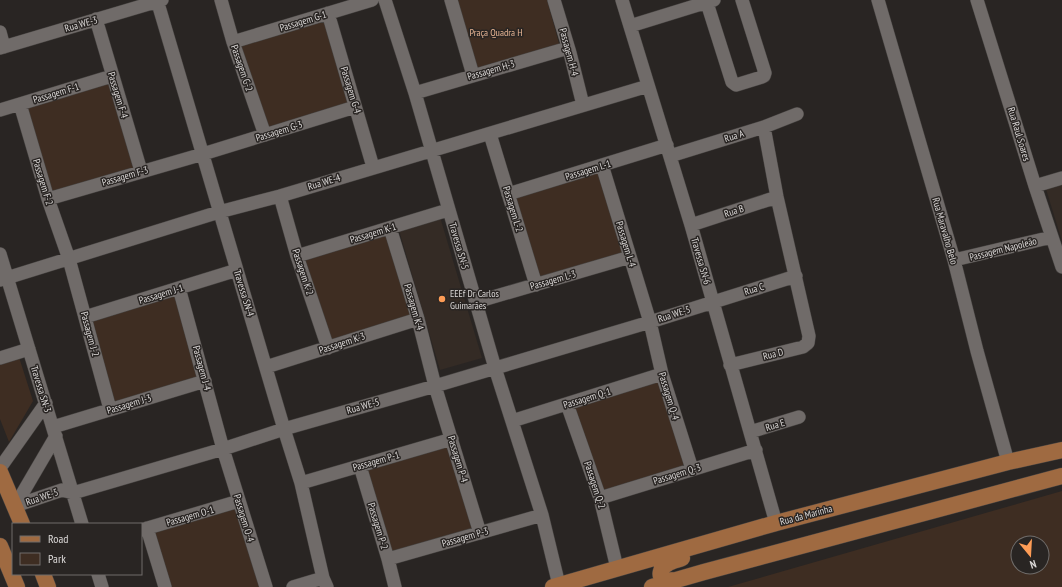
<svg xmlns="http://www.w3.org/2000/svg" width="1062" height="587" font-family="'PT Sans Narrow',sans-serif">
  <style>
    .built { fill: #342b25 }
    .green { fill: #3e2d22; fill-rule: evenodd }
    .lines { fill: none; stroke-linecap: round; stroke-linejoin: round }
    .minor-casing { stroke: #464341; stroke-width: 14 }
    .major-casing { stroke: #464341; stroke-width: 17 }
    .minor { stroke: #706b69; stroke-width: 13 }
    .major { stroke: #9f6a41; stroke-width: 16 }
    .poi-dot { fill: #fd9c56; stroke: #292523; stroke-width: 1.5 }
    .labels { text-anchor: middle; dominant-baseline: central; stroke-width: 3; stroke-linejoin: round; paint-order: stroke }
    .street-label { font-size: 10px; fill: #dbd8d7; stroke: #292523 }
    .park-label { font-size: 10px; fill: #e7b493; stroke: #292523 }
    .poi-label { font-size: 10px; fill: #dbd8d7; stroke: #292523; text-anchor: start }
  </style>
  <rect width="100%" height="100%" fill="#292523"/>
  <!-- built -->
  <path class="built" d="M1062,184V241L1046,189Z
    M440,217L482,358L440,370L399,230Z"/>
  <!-- green -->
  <path class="green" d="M453,0H547L560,47L479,69L472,64Z
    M328,13L355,107L265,135L233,42Z
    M112,76L141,171L48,199L20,104Z
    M602,165L630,257L536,285L508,194Z
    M390,228L418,319L328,348L297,256Z
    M179,288L205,381L110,409L85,317Z
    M18,354L33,401L9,442L0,419V361Z
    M662,374L692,469L600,498L567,404Z
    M452,439L480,533L388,559L360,466Z
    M1062,491V587H728ZM1018,543H1042V567H1018Z
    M239,501L266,587H165L147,528Z"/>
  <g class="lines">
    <!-- minor casing -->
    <g class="minor-casing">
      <path id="minor" d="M157,0L284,429L301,483L323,578L327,587
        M221,0L233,42L265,135
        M385,0L415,93L495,368L542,515L559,585
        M451,0L473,75
        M554,0L570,53L583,105
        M622,0L691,225L776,523
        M878,0L954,260L977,351L1008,462
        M977,0L1035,186L1062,267
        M707,3L732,82L736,85L762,77L764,76L765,73L742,0
        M328,13L373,167
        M96,19L141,171
        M630,26L714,0
        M0,32L4,47
        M233,42L372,0
        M0,48L162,0
        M415,93L568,48
        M20,104L48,199L69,259L110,409
        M0,110L112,76
        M490,134L536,285
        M670,156L764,127L797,114
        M602,165L650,322L662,374L692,469
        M1035,186L1062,178
        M508,194L667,145
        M280,196L297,256L328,348
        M48,199L203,154L355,107
        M691,225L777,197
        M390,228L418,319L435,386L480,533
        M0,254L82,524
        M297,256L448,210
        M954,260L1052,237
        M0,280L219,212L280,196L648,86
        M179,288L223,449L266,587
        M476,302L630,257
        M85,317L237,270
        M0,358L29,349
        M730,365L803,347L808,343L809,336L777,197L764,127
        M266,367L418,319
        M567,404L600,498L617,568
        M512,421L662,374
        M53,427L205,381
        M750,432L799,417
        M360,466L388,559L395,587
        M0,468L46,403
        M301,483L452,439
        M600,498L756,450
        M15,506L62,490L73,493L223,449L284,429L435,386L650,322L796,276
        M15,506L56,436
        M147,528L165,587
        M141,530L239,501
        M388,559L542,515
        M98,574L102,587
        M293,587L323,578"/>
    </g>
    <!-- major casing -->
    <g class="major-casing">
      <path id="major" d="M0,472L22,524
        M0,546L17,587
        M43,574L48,587
        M675,580C672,580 668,581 665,580C657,577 661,567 667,564C671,561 677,560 682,558
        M553,587L776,523L1008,462L1062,450
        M652,587L704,572L1062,476"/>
    </g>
    <!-- minor -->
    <use href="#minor" class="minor"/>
    <!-- major -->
    <use href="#major" class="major"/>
  </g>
  <!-- markers -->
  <circle class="poi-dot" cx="442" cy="299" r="4"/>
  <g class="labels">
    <!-- street labels -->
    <g class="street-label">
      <text transform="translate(303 21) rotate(-17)">Passagem G-1</text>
      <text transform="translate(81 24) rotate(-16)">Rua WE-3</text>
      <text transform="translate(569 52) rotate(75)">Passagem H-4</text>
      <text transform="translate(242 68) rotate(71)">Passagem G-2</text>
      <text transform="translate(491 70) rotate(-16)">Passagem H-3</text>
      <text transform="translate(351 90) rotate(73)">Passagem G-4</text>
      <text transform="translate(56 93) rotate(-17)">Passagem F-1</text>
      <text transform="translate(118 95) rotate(73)">Passagem F-4</text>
      <text transform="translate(279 131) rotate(-17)">Passagem G-3</text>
      <text transform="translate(1019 134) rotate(73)">Rua Raul Soares</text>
      <text transform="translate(734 136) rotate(-17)">Rua A</text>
      <text transform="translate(588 170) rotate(-17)">Passagem L-1</text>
      <text transform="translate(125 176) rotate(-16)">Passagem F-3</text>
      <text transform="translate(43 182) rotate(73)">Passagem F-2</text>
      <text transform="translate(324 182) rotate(-17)">Rua WE-4</text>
      <text transform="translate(513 209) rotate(73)">Passagem L-2</text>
      <text transform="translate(734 211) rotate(-18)">Rua B</text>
      <text transform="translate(945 231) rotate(74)">Rua Maravalho Belo</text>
      <text transform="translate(373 233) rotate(-17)">Passagem K-1</text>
      <text transform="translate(626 244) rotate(73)">Passagem L-4</text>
      <text transform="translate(459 246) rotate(74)">Travessa SN-5</text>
      <text transform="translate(1003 249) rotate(-14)">Passagem Napoleão</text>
      <text transform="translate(701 261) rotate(74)">Travessa SN-6</text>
      <text transform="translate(303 272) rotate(72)">Passagem K-2</text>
      <text transform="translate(553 280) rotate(-16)">Passagem L-3</text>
      <text transform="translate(754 289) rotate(-17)">Rua C</text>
      <text transform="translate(244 293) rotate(73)">Travessa SN-4</text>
      <text transform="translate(161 294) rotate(-17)">Passagem J-1</text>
      <text transform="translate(414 307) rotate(74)">Passagem K-4</text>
      <text transform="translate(674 314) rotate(-18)">Rua WE-5</text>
      <text transform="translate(90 334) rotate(75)">Passagem J-2</text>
      <text transform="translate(342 343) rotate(-18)">Passagem K-3</text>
      <text transform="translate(773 354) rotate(-14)">Rua D</text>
      <text transform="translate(202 368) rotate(75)">Passagem J-4</text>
      <text transform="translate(41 389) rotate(73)">Travessa SN-3</text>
      <text transform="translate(669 396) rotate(73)">Passagem Q-4</text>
      <text transform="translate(587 398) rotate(-17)">Passagem Q-1</text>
      <text transform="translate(129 404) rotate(-17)">Passagem J-3</text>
      <text transform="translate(363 406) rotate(-16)">Rua WE-5</text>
      <text transform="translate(775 425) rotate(-17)">Rua E</text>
      <text transform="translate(458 459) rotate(73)">Passagem P-4</text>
      <text transform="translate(376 461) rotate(-16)">Passagem P-1</text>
      <text transform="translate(677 474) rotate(-17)">Passagem Q-3</text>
      <text transform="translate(595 485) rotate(72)">Passagem Q-2</text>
      <text transform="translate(42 497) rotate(-19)">Rua WE-5</text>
      <text transform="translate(806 515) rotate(-15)">Rua da Marinha</text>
      <text transform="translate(190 516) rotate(-16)">Passagem O-1</text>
      <text transform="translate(244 518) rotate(73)">Passagem O-4</text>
      <text transform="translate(378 526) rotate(73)">Passagem P-2</text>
      <text transform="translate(465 537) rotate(-16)">Passagem P-3</text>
    </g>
    <!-- park labels -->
    <g class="park-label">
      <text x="496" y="32">Praça Quadra H</text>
    </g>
    <!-- poi labels -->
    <g class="poi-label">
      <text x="450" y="293">EEEf Dr Carlos<tspan x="450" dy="12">Guimarães</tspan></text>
    </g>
  </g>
  <!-- legend -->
  <rect x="12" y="523" width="130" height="52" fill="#292523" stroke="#706d6b"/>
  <rect x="20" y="536" width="20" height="6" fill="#9f6a41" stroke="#706d6b"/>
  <text x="48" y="543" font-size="12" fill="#dbd8d7">Road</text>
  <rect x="20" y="553" width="20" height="12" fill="#3e2d22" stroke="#706d6b"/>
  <text x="48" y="563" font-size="12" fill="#dbd8d7">Park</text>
  <!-- north arrow -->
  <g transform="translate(1030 555) rotate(162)"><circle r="19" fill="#292523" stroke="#706d6b"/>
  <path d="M0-3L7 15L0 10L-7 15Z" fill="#fd9c56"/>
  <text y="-6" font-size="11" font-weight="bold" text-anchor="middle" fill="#dbd8d7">N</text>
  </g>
</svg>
